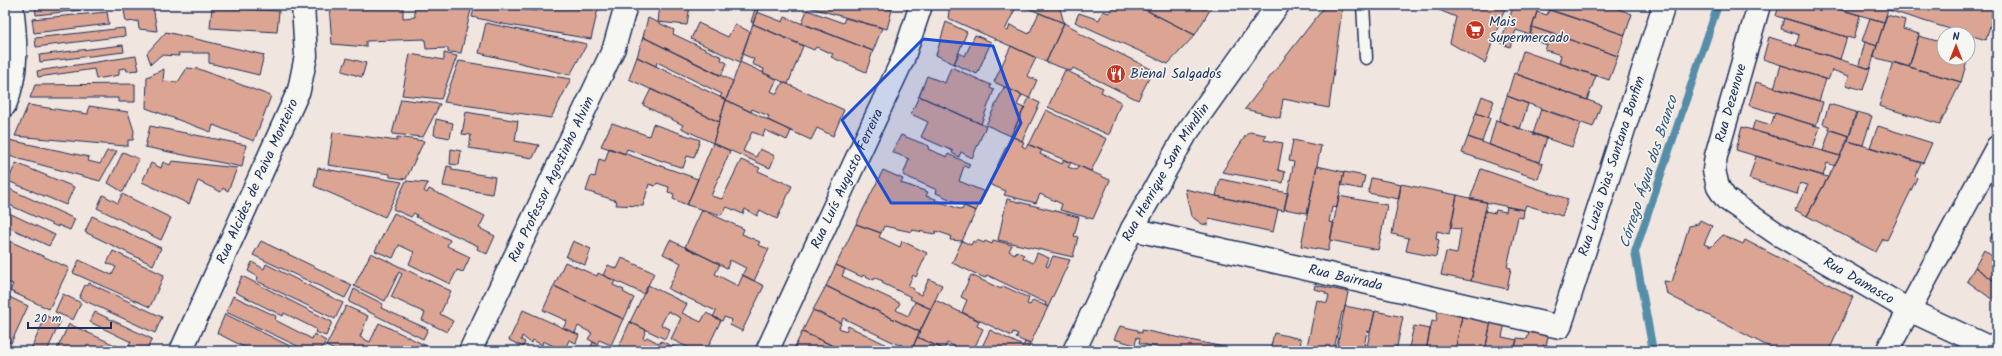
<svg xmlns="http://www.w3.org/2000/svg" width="2002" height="356" font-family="Kalam,sans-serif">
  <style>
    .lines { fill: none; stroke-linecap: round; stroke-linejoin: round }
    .stream { stroke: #578eaa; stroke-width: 8 }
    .building { fill: #dca593; stroke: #1b2f5e }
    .lane-casing { stroke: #1b2f5e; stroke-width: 15 }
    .street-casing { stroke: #1b2f5e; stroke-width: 25 }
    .secondary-casing { stroke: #1b2f5e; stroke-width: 25 }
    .lane { stroke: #f6f6f2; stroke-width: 12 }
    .street { stroke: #f6f6f2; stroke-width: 22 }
    .secondary { stroke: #f6f6f2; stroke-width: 22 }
    .marked { fill: #1d4ed8; fill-opacity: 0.2; stroke: #1d4ed8; stroke-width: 3; stroke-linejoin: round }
    .labels { text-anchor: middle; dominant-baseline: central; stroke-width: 3; stroke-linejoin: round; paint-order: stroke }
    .poi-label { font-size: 14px; fill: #1b2f5e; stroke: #f6f6f2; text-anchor: start }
    .street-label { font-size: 14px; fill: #1b2f5e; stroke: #f6f6f2 }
    .water-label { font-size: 15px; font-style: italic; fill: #34577e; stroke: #f6f6f2 }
  </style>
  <rect width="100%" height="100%" fill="#f1e6df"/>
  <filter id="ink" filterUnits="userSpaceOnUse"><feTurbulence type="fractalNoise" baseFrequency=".025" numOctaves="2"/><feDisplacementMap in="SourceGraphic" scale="8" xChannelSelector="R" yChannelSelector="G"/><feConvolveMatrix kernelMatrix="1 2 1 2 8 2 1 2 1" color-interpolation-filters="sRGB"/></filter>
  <g filter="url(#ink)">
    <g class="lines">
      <!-- stream -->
      <path class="stream" d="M1653,351L1635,252L1718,5"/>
    </g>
    <!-- building -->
    <path class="building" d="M35,5H127L36,15Z
      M131,5L153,6L157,31L139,29L138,21L126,22L124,10L131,9Z
      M329,5H366V8L403,6V18L415,17L414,5H472L461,53L448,52V48L426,49L425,39L366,41V47L332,44Z
      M475,5L537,11L536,6L598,9L591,39L503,24L472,17Z
      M660,5H690L687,25L658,22Z
      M741,5H760L758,10Z
      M801,5H874L892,10L887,29Z
      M950,5H1012L1016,7L1005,30L1008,31L1010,25L1029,34L1039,13L1064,23L1046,62L948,18Z
      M1020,5H1033L1039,8V5H1059L1064,23Z
      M1107,5H1136L1195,35L1168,64L1075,22L1079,13L1099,20L1103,11L1109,13L1112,7Z
      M1136,5H1209L1211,8L1195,35Z
      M1326,5H1338L1342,8L1329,108L1283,99L1280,118L1245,109Z
      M1427,5H1506L1485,63L1450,43L1456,17Z
      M1514,5H1539L1530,35L1516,30L1510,47L1500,43Z
      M1539,5H1608L1632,14L1625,35L1539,6Z
      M1779,5H1824L1860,15L1854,39L1776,16Z
      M1824,5H1887L1889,6L1884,22Z
      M1889,5H1996L1986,40L1888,10Z
      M212,7L279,11L277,32L210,28Z
      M755,9L758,10L753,23L751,22Z
      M807,10L843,23L845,18L882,28L873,51L802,23Z
      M1549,10L1625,35L1618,56L1532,27L1537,12L1547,15Z
      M107,12L109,24L34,33L32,19Z
      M757,12L783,22L785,17L873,51L866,72L831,57L833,54L816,47L814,50L753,24Z
      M1887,15L1905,20L1903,29L1919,34L1909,67L1873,57Z
      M648,18L674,30L673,34L722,57L721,60L727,63L721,76L643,37Z
      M1784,18L1847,37L1840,59L1796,46L1799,35L1781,29Z
      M1870,18L1884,22L1877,46L1862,41Z
      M946,22L967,32L954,64L936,55Z
      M486,23L587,44L570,75L479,53Z
      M698,23L728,37L735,24L750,32L740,62L691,39Z
      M1064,23L1079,31L1078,33L1153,70L1138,100L1073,68L1071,71L1046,62Z
      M753,24L803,46L788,84L763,73L764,69L752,64L754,59L742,54Z
      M1532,27L1618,56L1609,80L1559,63L1561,55L1545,50L1547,45L1528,38Z
      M124,28L125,36L36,47L35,38Z
      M166,32L264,55L259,75L209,63V53H178L179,56L161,55L151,64L147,53Z
      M975,35L991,42L977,74L954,64L959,53L965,56Z
      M1919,36L1944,43V58H1968V50L1970,51L1961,82L1909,67Z
      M643,37L733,81L726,100L720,97L722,94L657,62L656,66L637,57Z
      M1769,37L1870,69L1863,90L1846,85L1849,76L1832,70L1828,80L1763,59Z
      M1865,42L1877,46L1870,69L1859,65Z
      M123,45L124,52L40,62L39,55Z
      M1011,46L1036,58L1027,76L1037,80L1029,98L994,82Z
      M1523,51L1596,76L1587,100L1516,74Z
      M444,53L457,56L441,99L402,95L410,54L444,60Z
      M136,56L139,70L127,71L126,68L119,69V75L96,79L94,69L38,77L37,71Z
      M637,57L726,100L719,122L629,79Z
      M347,58L366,63L362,77L342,71Z
      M459,61L501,68L571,79L551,118L444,102Z
      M740,62L777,79L771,91L777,94L783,82L844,110L833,136L817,128L811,140L767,120L769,116L752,109L751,112L726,100Z
      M1893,62L1961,82L1940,124L1879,106Z
      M1781,65L1826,79L1819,101L1774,88Z
      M951,67L991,85L990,88L994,90L981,124L919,96L927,76L945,83Z
      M187,68L199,69L271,96L254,141L213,125L211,132L146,108L147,77L164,69L163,81L178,82Z
      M1065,70L1103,88L1101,92L1121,102L1109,135L1048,107Z
      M1514,73L1601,105L1593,127L1507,96Z
      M1756,82L1823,102L1816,126L1749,105Z
      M135,84V102H118V98H30L35,85Z
      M1004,87L1022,95L1017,105L1024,108L1011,136L986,125Z
      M651,89L719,122L713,143L681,128L683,125L643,105Z
      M919,96L986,126L972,158L961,152L959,157L952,153L953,151L921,137L928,122L911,114Z
      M1482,96L1494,101L1488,117L1476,113Z
      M1507,96L1528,104L1520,129L1499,121Z
      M1029,98L1040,103L1022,141L1011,136Z
      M401,99L440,104L423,137L392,134Z
      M726,100L791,131L787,140L765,130L763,136L752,132L743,151L756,157L760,149L775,156L770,168L713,143Z
      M1829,104L1856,112L1849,136L1829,129V126L1823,124Z
      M28,105L88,114L89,106L128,112L134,131L133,140H128V146H125L15,136Z
      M1541,109L1581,123L1572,147L1533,134Z
      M1046,110L1107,139L1091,171L1029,145Z
      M466,112L518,121L515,141L539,145L533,158L469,148L471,135L462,134Z
      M1857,112L1872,116L1863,145L1848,141Z
      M1476,113L1490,118L1482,142L1468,137Z
      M1775,113L1820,127L1813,148L1752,130L1755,120L1771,125Z
      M436,119L453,123L450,138L434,135Z
      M1496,120L1547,138L1539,162L1489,145Z
      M612,123L649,136L653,124L700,140L694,158L687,156L683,168L627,149L625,154L601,146Z
      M150,126L246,145L242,167L145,147Z
      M1878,126L1932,143L1923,163L1870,147Z
      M1742,127L1823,151L1840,156L1835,166L1827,163L1823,176L1736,150Z
      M1830,130L1849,136L1840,156L1823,151Z
      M333,132L397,141V137L424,141L406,179L390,177V174L328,165Z
      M1250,132L1266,135L1264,140L1283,143L1278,170L1285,172L1283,183L1222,172L1246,135Z
      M901,135L929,146L928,149L947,157L948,154L970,164L968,168L964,166L959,181L985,192L976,211L936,193L937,190L903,175L909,159L892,152Z
      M1011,136L1024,142L1022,146L1026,148L1028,144L1042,150L1040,154L1062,164L1064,160L1071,163L1068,167L1076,170L1079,166L1110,180L1093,219L1060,210L1062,204L1040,194L1036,203L1004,195L1006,191L989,184Z
      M1468,137L1543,164L1538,179L1462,153Z
      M9,140L89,157L88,161L100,164L107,151H117L100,181L5,155V148Z
      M1293,140L1321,146L1307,213L1284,209L1294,162L1289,161Z
      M1848,141L1921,163L1915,176L1917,178L1887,240L1883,239L1876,252L1807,216Z
      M713,143L730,151L711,196L722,199L741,160L760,168L758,171L792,186L777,219L760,210L757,216L745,209L743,214L727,207L721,215L687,205Z
      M609,148L698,179L687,205L673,199L674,194L668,192L669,187L657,183L655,186L649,184L643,206L616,205L617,201L586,191L591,176L595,177L599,159L605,161Z
      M451,149L461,151L459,165L450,164Z
      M123,152L139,159L123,192L108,183Z
      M1756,156L1828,177L1807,216L1795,210L1808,185L1800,183L1797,194L1749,179Z
      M172,161L237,168L228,191L223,188L221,192L198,181L189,204L142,182L151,163L161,168L163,162L170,165Z
      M16,163L74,187L66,205L8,181Z
      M447,166L452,167V170L495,177L492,194L443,186Z
      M1317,166L1344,172L1337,208L1332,207L1329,222L1334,223L1328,251L1301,246Z
      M318,168L402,182L385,217L314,186Z
      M1481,169L1568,199L1562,216L1526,205L1524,210L1470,199Z
      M883,170L903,179L901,183L928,192L926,196L936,199L935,200L962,210L964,206L976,211L962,241L950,240L951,236L936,231L935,234L912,230V232L884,226L881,233L856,224Z
      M1344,172L1365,176L1362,189L1341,185Z
      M1371,178L1401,184L1399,199L1368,193Z
      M1220,179L1288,193L1284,211L1216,196Z
      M406,181L428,183L424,191L427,193L429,189L485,216L479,228L495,236L487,254L477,249L478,246L416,217L417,215L414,213L411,217L393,209Z
      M1401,184L1457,195L1449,234L1437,231L1436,239L1439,240L1436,257L1406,251L1409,238L1392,234Z
      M5,187L75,219L70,230L58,225V227L5,203Z
      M1185,189L1278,210L1273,232L1209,218L1208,225L1202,224L1191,216Z
      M122,194L171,218L161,240L97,208L103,195L118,203Z
      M1457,195L1487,202L1471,281L1441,275L1446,252L1457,254L1461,229L1451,228Z
      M1339,196L1387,205L1378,250L1330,240Z
      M1007,199L1079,217L1074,236L1078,237L1073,257L998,240Z
      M1507,207L1524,210L1523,218L1518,217L1507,267L1511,268L1507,289L1471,281L1485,211L1495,213L1496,210L1506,212Z
      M702,210L744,229L742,234L760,242L758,245L769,249L754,281L742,275L746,268L730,260L727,268L685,247Z
      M5,211L55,235L49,246L8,227L5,232Z
      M394,213L450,240L447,246L470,257L463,272L457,270L450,284L409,264L414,252L399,245L393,258L375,251Z
      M92,216L161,248L153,265L85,232Z
      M1700,220L1712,226L1704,244L1711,247L1723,235L1743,244L1745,240L1853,297L1829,351H1777L1667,294L1664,281L1672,282L1689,226L1698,224Z
      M856,224L881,233L879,237L900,247L902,241L927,253L916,277L913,275L908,286L914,289L913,291L921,295L929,279L942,285L931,309L910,299L911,297L882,283L883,281L875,278L874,280L863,275L862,277L836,265Z
      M1995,228L1997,229V247L1989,241Z
      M5,239L69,268L49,309L10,291L13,284L5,281Z
      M670,240L720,264L715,274L738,286L743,275L764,286L742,331L730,325L732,320L724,317L722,321L713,317L716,311L668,289L681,263L663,254Z
      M977,240L984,243L985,241L992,244L993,240L1012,245L1009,251L1015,254L1016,251L1024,255L1023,258L1033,263L1037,253L1049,258L1046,266L1048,267L1053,256L1070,260L1048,307L1045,305L1046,303L987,275L985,278L952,263L962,241L971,245L973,241L976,243Z
      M261,241L352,285L345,298L253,255Z
      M573,241L591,249L585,265L566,257Z
      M1984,250L1997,260V283L1975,267Z
      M113,251L164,275L150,307L73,273L79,260L112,275L116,267L107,263Z
      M371,253L451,291L440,314L453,321L447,332L422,320L425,313L391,297L402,274L399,272L385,301L354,286Z
      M622,258L654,273L644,294L603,275L608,265L617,269Z
      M252,262L264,269L266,264L343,303L335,319L257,281L258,277L248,271Z
      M565,262L597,276L598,273L615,281L613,285L624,290L623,292L634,298L624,319L554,286Z
      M836,265L845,269L842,276L900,303L896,310L908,316L915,302L931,309L920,332L826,286Z
      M1975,267L1997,283V303L1967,281Z
      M971,275L1001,289L1003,286L1029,298L1027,304L1030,305L1033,300L1048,307L1030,344L1016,338L1018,334L1013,332L1012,336L962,312L967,300L961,297Z
      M242,276L332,322L326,336L315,332L316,329L284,313L283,316L235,292Z
      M89,283L162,317L155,333L79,298L85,285L87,286Z
      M648,285L687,304L682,313L701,322L706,313L721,320L706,351H695L671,339L681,318L668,311L661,325L670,329L665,339L630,322Z
      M1315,285L1348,292L1344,312H1342L1334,349L1323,347L1322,351H1306L1317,300L1327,303L1329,295L1325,294L1326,292L1314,289Z
      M554,286L623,319L611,345L599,340L597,344L588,339L592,333L578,326L575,333L563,328L567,321L543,310Z
      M826,286L920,332L911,351L900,350L902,345L900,344L899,345L843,318L841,323L813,310Z
      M354,289L383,304L381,308L428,329L423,339L349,302Z
      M63,294L81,303L73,320L55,312Z
      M5,295L28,306L11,343L5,340Z
      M233,296L276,316L275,320L312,339L314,334L326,341L320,351H308L226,312Z
      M935,300L979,321L977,326L983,329L973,351H957L959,348L947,343L944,349L917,337Z
      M346,306L368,316L360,337L370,342L379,323L437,351H337L326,346Z
      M1345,306L1375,312L1370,332L1367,331L1363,351H1336Z
      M523,310L579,335L576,343L569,340L564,351L543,341L542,345L533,340L531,343L522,336L521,340L525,342L523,347L509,340Z
      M813,310L841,323L839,328L846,331L848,326L885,344L883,347L891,351L893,347L902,351H845L802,332Z
      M1375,311L1403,317L1396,351H1374L1375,348L1367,346Z
      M1438,311L1462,316L1455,351H1426L1432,321L1436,322Z
      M95,312L152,339L146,351H139L129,346L131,342L90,322Z
      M225,314L300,351H262L258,349L257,351H252L217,333Z
      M46,316L60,322L47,351H30Z
      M1462,316L1491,321L1485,351H1455Z
      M1491,321L1505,323L1502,337L1517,340L1514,351H1485Z
      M630,322L646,330L643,338L645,339L647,337L660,344L661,341L682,351H617Z
      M69,324L128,351H56Z
      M1120,326L1138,330V332L1142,333V330L1243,351H1163L1159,350L1160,348L1139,343L1140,338L1137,337L1135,345L1114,339Z
      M1414,326L1430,329L1426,351H1408Z
      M1530,328L1549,332L1546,346L1543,345L1542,351H1514L1517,338L1527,339Z
      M990,330L1023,346L1025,342L1030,344L1027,351H980Z
      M802,332L805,333L845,351H793Z
      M1274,333L1301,339L1300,351H1270Z
      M917,337L947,351H911Z
      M593,342L597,344L614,351H589Z
      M1546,345L1572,351H1545Z"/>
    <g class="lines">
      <!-- lane casing -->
      <g class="lane-casing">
        <path id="lane" d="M1363,5L1366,58"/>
      </g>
      <!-- street casing -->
      <g class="street-casing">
        <g id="street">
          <path id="s1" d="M1759,5L1716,156L1714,170L1718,187L1726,199L1776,233L1909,310L1997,351"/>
          <path d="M5,105C19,72 16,40 12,5"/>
          <path id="s2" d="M1132,229L1560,327L1664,5"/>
          <path id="s3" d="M181,351L299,90L306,56L303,5"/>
          <path id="s4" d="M767,351L903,59L921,5"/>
        </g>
      </g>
      <!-- secondary casing -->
      <g class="secondary-casing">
        <g id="secondary">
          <path id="s5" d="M470,351L614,48L626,5"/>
          <path id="s6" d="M1074,351L1132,229L1186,134L1278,5"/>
          <path d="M1887,351L1997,147"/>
        </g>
      </g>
      <!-- lane -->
      <use href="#lane" class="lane"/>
      <!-- street -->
      <use href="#street" class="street"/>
      <!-- secondary -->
      <use href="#secondary" class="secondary"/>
    </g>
  </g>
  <!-- marked area -->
  <path class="marked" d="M923,39L993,46L1021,123L980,203H891L842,120Z"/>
  <!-- icons -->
  <defs>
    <g id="supermarket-disc" transform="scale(1)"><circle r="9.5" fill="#c8321e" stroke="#f6f6f2"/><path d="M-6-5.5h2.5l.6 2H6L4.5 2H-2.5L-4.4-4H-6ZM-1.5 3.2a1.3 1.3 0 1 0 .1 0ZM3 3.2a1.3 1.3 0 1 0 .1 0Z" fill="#fff"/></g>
    <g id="restaurant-disc" transform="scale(1)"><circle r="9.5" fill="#c8321e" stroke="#f6f6f2"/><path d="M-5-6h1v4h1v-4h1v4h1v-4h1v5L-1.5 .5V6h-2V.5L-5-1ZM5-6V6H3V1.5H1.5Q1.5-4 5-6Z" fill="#fff"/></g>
  </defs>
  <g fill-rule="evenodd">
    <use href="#supermarket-disc" x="1475" y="30"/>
    <use href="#restaurant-disc" x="1116" y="74"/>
  </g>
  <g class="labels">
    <!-- poi labels -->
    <g class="poi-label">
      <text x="1489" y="22">Mais<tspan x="1489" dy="16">Supermercado</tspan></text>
      <text x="1130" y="74">Bienal Salgados</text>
    </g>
    <!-- street labels -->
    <g class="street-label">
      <text transform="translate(1731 103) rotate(-74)">Rua Dezenove</text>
      <text stroke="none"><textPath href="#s2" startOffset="608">Rua Luzia Dias Santana Bonfim</textPath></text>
      <text stroke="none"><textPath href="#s6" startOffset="201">Rua Henrique Sam Mindlin</textPath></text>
      <text stroke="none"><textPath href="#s5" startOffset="190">Rua Professor Agostinho Alvim</textPath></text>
      <text stroke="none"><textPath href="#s4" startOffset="190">Rua Luís Augusto Ferreira</textPath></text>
      <text stroke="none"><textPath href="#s3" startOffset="186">Rua Alcides de Paiva Monteiro</textPath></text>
      <text stroke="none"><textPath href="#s2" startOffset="219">Rua Bairrada</textPath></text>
      <text stroke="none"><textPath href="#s1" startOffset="359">Rua Damasco</textPath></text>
    </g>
    <!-- water labels -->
    <g class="water-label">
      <text transform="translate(1649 172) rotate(-72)">Córrego Água dos Branco</text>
    </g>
  </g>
  <!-- margin -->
  <rect width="2002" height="356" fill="none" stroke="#f6f6f2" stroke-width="20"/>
  <rect x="10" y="10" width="1982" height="336" fill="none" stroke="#1b2f5e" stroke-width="1.5" filter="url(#ink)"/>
  <!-- north arrow -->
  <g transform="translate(1956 46)"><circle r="19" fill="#f6f6f2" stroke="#9ea6b7"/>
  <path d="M0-3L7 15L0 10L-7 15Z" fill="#c8321e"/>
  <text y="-6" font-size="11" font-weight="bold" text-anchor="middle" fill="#1b2f5e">N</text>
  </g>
  <!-- scale -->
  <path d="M28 322v6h83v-6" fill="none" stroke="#1b2f5e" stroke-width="2"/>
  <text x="34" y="322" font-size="12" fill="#1b2f5e" stroke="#f6f6f2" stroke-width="3" paint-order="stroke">20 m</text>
</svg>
